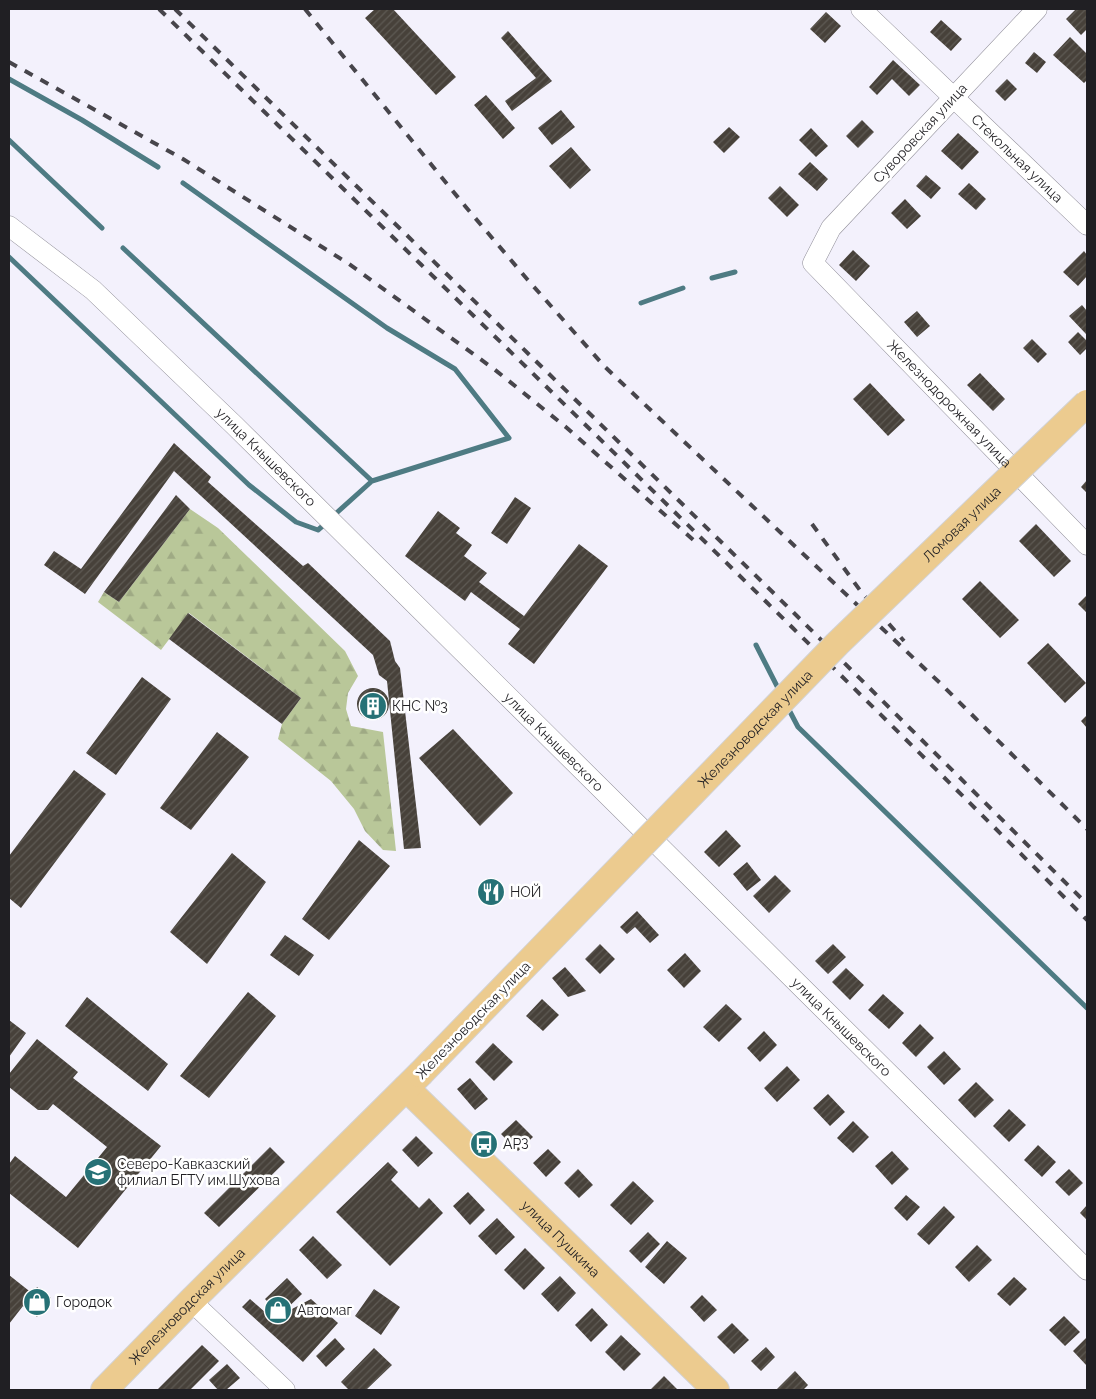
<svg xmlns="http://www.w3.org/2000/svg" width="1096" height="1399" font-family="Raleway,sans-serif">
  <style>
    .forest { fill: url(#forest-firs) }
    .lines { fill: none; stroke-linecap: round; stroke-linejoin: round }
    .stream { stroke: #4e7b83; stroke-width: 5 }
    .building { fill: url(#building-hatch) }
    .minor-casing { stroke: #8f8d97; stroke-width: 21 }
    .major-casing { stroke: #d2d2d3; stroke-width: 28 }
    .minor { stroke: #fff; stroke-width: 20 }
    .major { stroke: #eccb8f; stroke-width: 26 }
    .rail { stroke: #47454b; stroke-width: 4; stroke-dasharray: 9 9; stroke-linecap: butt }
    .major-bridge-casing { stroke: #d2d2d3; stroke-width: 28; stroke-linecap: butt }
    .major-bridge { stroke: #eccb8f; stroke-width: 26 }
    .labels { text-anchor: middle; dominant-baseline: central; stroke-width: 5; stroke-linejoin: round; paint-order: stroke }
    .street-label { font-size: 14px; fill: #201f23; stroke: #fff }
    .poi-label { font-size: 14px; fill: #201f23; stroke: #fff; text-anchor: start }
  </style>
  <defs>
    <pattern id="forest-firs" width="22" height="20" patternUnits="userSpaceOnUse" patternTransform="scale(1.25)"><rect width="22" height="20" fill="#b9c799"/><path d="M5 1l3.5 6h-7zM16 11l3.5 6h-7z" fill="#9faa84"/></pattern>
    <pattern id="building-hatch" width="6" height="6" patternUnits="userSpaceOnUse" patternTransform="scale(1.25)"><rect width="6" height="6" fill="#47413a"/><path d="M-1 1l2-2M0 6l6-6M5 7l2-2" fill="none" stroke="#5e5a54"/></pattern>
  </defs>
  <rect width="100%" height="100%" fill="#f3f1fc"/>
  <!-- forest -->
  <path class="forest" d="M190,509L218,528L345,651L358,676L348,693L346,709L351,726L383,732L396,851L383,850L365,831L354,809L331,781L278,739L282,724L301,698L189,613L161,650L98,602L104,592L119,602Z"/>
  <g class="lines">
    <!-- stream -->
    <path class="stream" d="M9,79L82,120L158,167
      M9,140L102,228
      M183,183L387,328L455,369L509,438L372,481L332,517
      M123,248L372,481
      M9,257L249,485L296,522L318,530L326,523
      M712,278L735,272
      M641,303L683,288
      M756,645L780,692
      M787,706L798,727L1087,1008"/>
  </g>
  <!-- building -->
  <path class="building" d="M375,9H393L456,77L436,95L365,18Z
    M1076,9L1087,10V29L1081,35L1066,19Z
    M826,12L841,26L825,43L810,29Z
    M941,20L962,39L951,51L930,32Z
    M508,31L552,81L512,111L505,101L536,78L501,38Z
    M1070,37L1087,54V80L1084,83L1053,55Z
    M1034,52L1046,62L1037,73L1025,63Z
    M893,60L920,85L909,96L892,79L877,95L869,87Z
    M1007,79L1017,89L1005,101L995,91Z
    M486,95L515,128L503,139L474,105Z
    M561,110L575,127L552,145L538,128Z
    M862,120L874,132L858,148L846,136Z
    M729,127L740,137L724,153L713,142Z
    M811,128L828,146L816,157L799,140Z
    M958,133L979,152L962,170L941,151Z
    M571,147L591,170L570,189L549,166Z
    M810,162L828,179L817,191L798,174Z
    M926,175L941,188L931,199L916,186Z
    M969,183L986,199L976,210L958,194Z
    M780,186L799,205L787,217L768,198Z
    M905,199L921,216L907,229L891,213Z
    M853,250L870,266L856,281L839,265Z
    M1084,251L1087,255V276L1078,286L1063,272Z
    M1082,305L1087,311L1086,334L1069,316Z
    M917,311L930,326L917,337L904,322Z
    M1078,332L1087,341V348L1080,355L1068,342Z
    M1032,339L1047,354L1038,363L1023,348Z
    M980,373L1005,399L993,411L967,385Z
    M870,383L905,420L888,436L853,399Z
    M174,443L211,477L208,482L303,566L308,563L390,641L395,661L400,668L421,848L404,849L387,681L379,675L373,655L174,471L85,594L44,565L54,551L81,569Z
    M1087,480V493L1081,487Z
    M176,495L190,509L119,602L104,592Z
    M515,497L531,508L507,544L491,533Z
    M438,511L460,528L456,533L472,545L464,556L487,573L479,582L524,616L579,544L608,566L534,664L508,644L520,629L471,592L465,601L405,556Z
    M1036,524L1071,561L1054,577L1019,541Z
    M980,581L1019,620L1000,638L962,599Z
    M1087,595V613L1078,604Z
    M188,613L301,698L282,724L169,639Z
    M1048,643L1086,683L1065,703L1027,663Z
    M142,677L171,699L116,775L86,753Z
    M357 704a16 16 0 1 1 32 0a16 16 0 1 1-32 0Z
    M1087,715V728L1081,721Z
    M453,729L513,793L480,826L419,758Z
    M217,732L249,757L191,830L160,808Z
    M74,770L106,794L21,908L9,898V856Z
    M726,830L741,846L719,867L704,852Z
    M359,840L390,866L329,940L302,919Z
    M232,853L266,882L207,964L170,932Z
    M747,862L761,880L747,891L733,874Z
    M775,875L791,891L769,913L753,896Z
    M637,911L659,935L650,943L635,927L627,934L620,927Z
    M285,935L314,955L299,976L270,955Z
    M600,944L615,959L600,974L585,959Z
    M833,944L846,957L828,974L815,961Z
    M685,953L701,971L684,988L667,970Z
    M565,967L586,991L568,997L552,978Z
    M846,968L864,985L850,1000L832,982Z
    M248,992L276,1016L209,1098L180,1076Z
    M883,994L904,1013L889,1029L868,1010Z
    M87,997L168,1064L148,1091L65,1026Z
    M542,999L559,1015L543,1031L526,1016Z
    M726,1004L742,1019L719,1042L703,1027Z
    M9,1020L26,1033L9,1057Z
    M920,1024L934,1038L916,1057L902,1043Z
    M764,1031L777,1045L760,1062L747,1048Z
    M37,1039L78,1072L73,1078L161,1146L78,1248L9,1193V1164L15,1156L66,1197L107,1147L53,1104L48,1110H38L9,1087V1074Z
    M493,1043L513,1062L494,1081L475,1062Z
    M944,1051L961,1069L944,1085L927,1067Z
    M787,1066L800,1080L777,1102L764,1088Z
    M470,1078L488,1099L475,1110L457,1089Z
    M976,1082L994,1100L975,1118L958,1100Z
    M828,1094L845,1112L830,1126L813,1108Z
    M1009,1109L1026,1125L1009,1142L993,1126Z
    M516,1120L533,1137L518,1151L501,1134Z
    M853,1121L869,1137L853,1153L837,1138Z
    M482,1130L498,1147L490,1154L474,1137Z
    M416,1136L433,1153L418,1167L402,1150Z
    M1038,1145L1056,1162L1042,1177L1024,1160Z
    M270,1147L285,1162L219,1227L204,1213Z
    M548,1149L561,1162L546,1177L533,1163Z
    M892,1151L909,1169L892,1185L875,1166Z
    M388,1162L398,1172L391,1180L419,1208L429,1198L443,1213L390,1266L336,1212Z
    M578,1169L593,1185L579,1198L564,1183Z
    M1069,1169L1083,1183L1069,1196L1055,1182Z
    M633,1181L654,1201L631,1225L610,1205Z
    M468,1192L485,1210L470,1225L453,1206Z
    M906,1195L920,1207L907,1221L894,1208Z
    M1087,1205V1220L1080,1213Z
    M944,1206L955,1217L929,1245L917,1234Z
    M497,1218L515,1237L496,1255L478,1236Z
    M648,1232L660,1244L641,1263L629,1251Z
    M313,1236L342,1265L327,1279L299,1250Z
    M667,1241L687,1258L664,1284L645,1267Z
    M977,1245L992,1260L969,1282L955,1267Z
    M525,1248L545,1268L524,1290L504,1270Z
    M9,1275L33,1294L37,1287L51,1298L37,1317L23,1306L9,1324Z
    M560,1276L576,1293L558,1312L541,1294Z
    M1014,1277L1027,1289L1010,1306L997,1294Z
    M287,1278L302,1294L280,1315L265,1299Z
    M374,1289L400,1307L381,1335L355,1316Z
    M702,1295L717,1310L704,1322L690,1307Z
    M250,1299L273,1319L311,1299L338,1323L303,1362L242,1307Z
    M592,1308L608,1325L591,1342L575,1325Z
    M1064,1316L1080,1332L1065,1346L1049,1330Z
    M732,1323L749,1340L734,1354L717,1337Z
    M621,1335L641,1354L624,1371L605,1352Z
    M1087,1337V1366L1073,1351Z
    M335,1338L345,1349L326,1367L316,1356Z
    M202,1345L219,1361L190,1390H157Z
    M766,1347L775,1357L761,1371L751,1361Z
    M374,1348L392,1365L366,1390H349L341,1382Z
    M227,1364L240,1378L226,1390H218L209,1380Z
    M795,1371L808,1385L803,1390H776Z
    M664,1376L677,1389L650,1390Z"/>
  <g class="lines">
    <!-- minor casing -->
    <g class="minor-casing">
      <g id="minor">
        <path id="s1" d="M861,9L1087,225"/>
        <path id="s2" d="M1037,9L831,228L813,263L1087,545"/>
        <path id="s3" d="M9,226L93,290L234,425L1087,1270"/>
        <path d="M191,1301L285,1390"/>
      </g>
    </g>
    <!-- major casing -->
    <g class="major-casing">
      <g id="major">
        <path id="s4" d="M406,1088L716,1390"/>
        <path id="s5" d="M104,1390L191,1301L420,1074"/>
      </g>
    </g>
    <!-- minor -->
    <use href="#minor" class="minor"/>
    <!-- major -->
    <use href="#major" class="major"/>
    <!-- rail -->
    <path class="rail" d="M159,9C469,312 781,613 1087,920
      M175,9L794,613L1087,904
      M305,9L465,206L527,279L605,367L940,683L1087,829
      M9,62L183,159L349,264L494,369L567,428L699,545
      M812,524L862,593L904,641"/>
    <!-- major-bridge casing -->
    <g class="major-bridge-casing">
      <g id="major-bridge">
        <path id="s6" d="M420,1074L837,644L1087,403"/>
      </g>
    </g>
    <!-- major-bridge -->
    <use href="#major-bridge" class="major-bridge"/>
  </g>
  <!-- icons -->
  <defs>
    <g id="building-disc" transform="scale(1.4375)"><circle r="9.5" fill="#267176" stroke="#fff"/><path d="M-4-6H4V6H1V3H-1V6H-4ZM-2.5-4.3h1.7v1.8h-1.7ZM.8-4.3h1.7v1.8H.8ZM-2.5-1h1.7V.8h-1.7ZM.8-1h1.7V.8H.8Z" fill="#fff"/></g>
    <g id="restaurant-disc" transform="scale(1.4375)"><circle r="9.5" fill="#267176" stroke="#fff"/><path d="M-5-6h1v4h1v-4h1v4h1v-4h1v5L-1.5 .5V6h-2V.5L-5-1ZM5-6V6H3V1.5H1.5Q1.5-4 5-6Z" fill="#fff"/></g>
    <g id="bus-disc" transform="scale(1.4375)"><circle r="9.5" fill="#267176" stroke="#fff"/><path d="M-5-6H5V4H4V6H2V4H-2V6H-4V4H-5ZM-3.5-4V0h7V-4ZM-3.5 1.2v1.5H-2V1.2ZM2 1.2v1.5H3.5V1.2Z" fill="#fff"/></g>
    <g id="university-disc" transform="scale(1.4375)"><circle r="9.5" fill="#267176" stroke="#fff"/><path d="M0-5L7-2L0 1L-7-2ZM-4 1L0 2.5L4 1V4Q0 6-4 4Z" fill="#fff"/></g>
    <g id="shop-disc" transform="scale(1.4375)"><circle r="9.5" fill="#267176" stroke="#fff"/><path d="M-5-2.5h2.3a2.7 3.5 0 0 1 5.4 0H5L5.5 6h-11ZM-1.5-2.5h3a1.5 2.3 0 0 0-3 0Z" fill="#fff"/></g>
  </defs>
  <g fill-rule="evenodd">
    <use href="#building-disc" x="373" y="706"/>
    <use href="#restaurant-disc" x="491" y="892"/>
    <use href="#bus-disc" x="484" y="1144"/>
    <use href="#university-disc" x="98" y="1172"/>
    <use href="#shop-disc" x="37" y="1302"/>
    <use href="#shop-disc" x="278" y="1310"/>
  </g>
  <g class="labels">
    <!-- street labels -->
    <g class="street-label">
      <text transform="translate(920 133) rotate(-47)">Суворовская улица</text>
      <text stroke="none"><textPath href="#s1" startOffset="216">Стекольная улица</textPath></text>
      <text stroke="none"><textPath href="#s2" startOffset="536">Железнодорожная улица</textPath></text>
      <text stroke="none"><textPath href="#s3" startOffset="346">улица Кнышевского</textPath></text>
      <text stroke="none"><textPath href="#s6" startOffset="772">Ломовая улица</textPath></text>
      <text stroke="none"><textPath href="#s6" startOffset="481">Железноводская улица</textPath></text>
      <text stroke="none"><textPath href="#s3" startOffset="751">улица Кнышевского</textPath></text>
      <text transform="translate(473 1020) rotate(-46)">Железноводская улица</text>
      <text stroke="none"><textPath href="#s3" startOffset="1156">улица Кнышевского</textPath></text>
      <text stroke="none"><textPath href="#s4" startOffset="216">улица Пушкина</textPath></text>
      <text stroke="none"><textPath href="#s5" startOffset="118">Железноводская улица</textPath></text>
    </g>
    <!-- poi labels -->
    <g class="poi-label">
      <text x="392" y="706">КНС №3</text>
      <text x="510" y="892">НОЙ</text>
      <text x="503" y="1144">АРЗ</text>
      <text x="117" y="1164">Северо-Кавказский<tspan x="117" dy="16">филиал БГТУ им.Шухова</tspan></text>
      <text x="56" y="1302">Городок</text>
      <text x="297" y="1310">Автомаг</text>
    </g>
  </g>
  <!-- border -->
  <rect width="1096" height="1399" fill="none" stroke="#201f23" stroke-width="20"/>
</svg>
